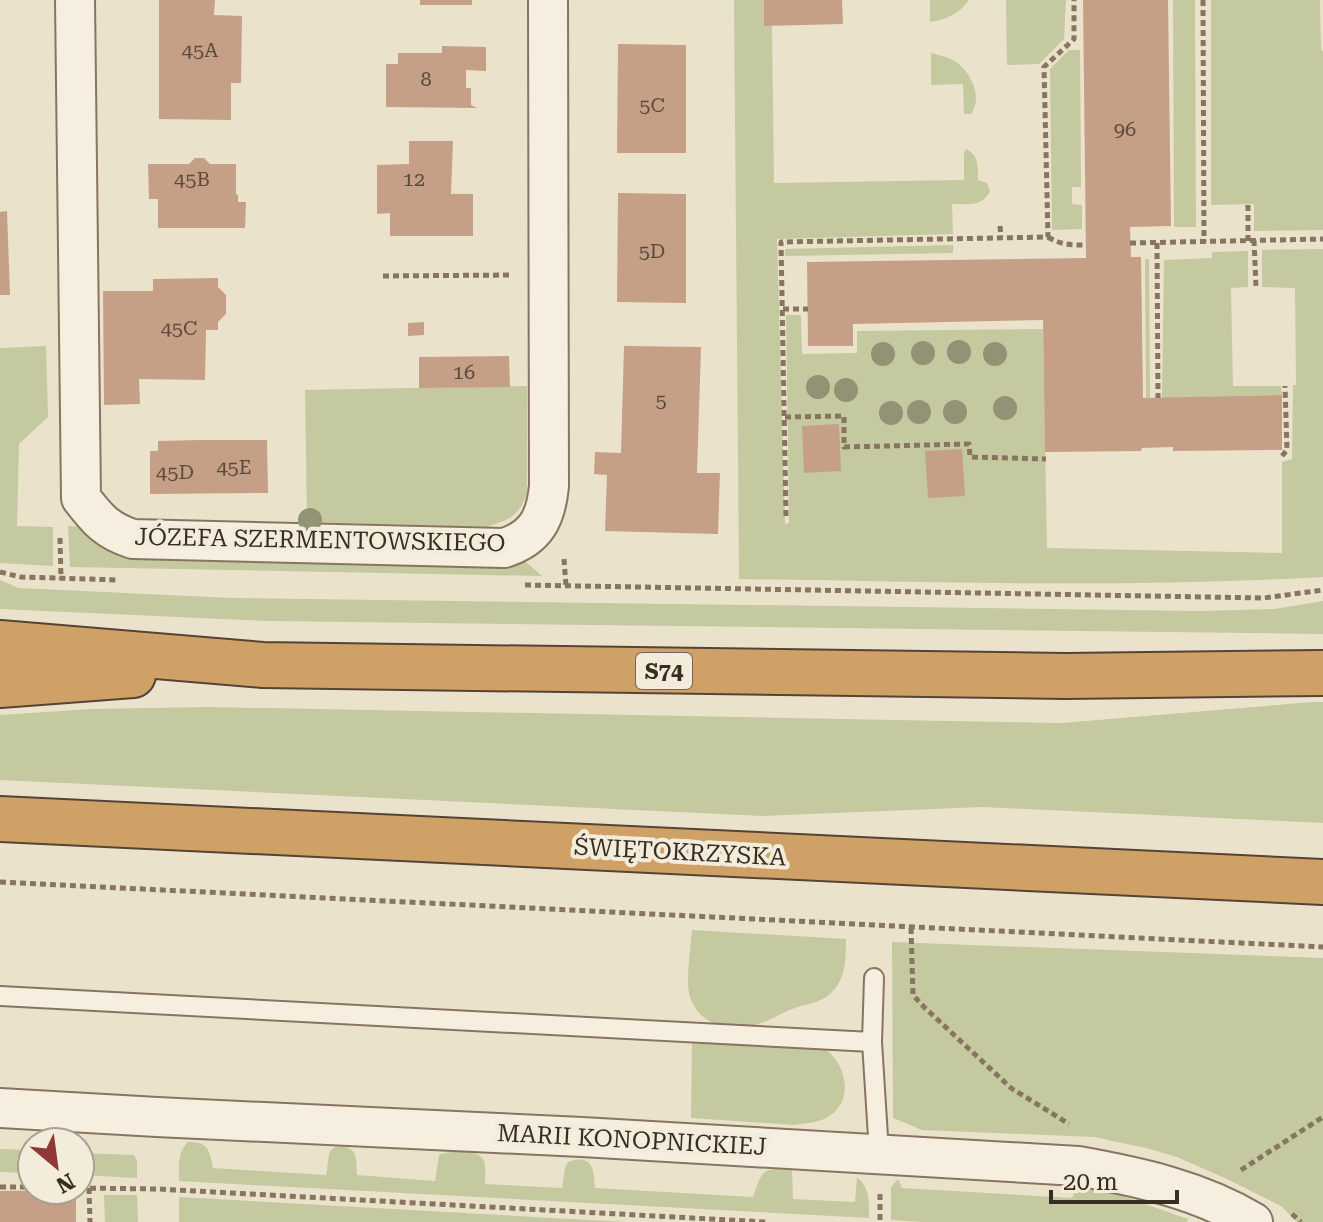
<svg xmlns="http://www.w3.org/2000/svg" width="1323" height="1222" font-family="'Roboto Serif',serif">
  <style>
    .green { fill: #c4c9a0 }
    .building { fill: #c5a086 }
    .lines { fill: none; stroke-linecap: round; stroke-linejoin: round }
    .lane-casing { stroke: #877561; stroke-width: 22 }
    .street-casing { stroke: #877561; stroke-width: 42 }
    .highway-casing { stroke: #554435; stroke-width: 48 }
    .path { stroke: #877561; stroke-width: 5; stroke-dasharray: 6 4; stroke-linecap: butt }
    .lane { stroke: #f6efdf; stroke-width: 18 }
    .street { stroke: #f6efdf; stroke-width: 38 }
    .highway { stroke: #d0a167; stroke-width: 44 }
    .tree { fill: #929374 }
    .labels { text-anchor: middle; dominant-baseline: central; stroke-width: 8; stroke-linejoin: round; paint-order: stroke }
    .number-label { font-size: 20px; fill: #5c4a3c }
    .shield { fill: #f3ecdb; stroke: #71665a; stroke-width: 2 }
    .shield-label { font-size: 22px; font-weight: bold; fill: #392d23 }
    .street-label { font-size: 24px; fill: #392d23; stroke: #f3ecdb }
  </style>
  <rect width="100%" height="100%" fill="#ebe2cc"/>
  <!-- green -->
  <path class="green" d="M734,0H764V26H772L774,183L964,180V153L966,149C979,155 978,167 978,180L987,183L990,191C983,207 968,204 952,204L953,234L777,239L785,524L789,523L786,315H801L802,354L857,353V331L1043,329L1047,548L1282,553V462L1292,459L1293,385H1296L1295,288L1262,287V250L1323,249V577C1129,588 934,582 739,579Z
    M930,0H969C960,13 946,20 930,22Z
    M1006,0H1066L1064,39L1039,64L1007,65Z
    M1173,0H1195L1196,227H1174Z
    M1211,0H1320L1321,50L1323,51V230L1254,231V204L1211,205Z
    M1069,50H1080L1081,187H1072V204L1082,205V229L1052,230L1050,69Z
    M931,53C942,56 953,58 961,66C973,78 982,99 971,114H964L963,84L931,85Z
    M953,245V253L785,256V249Z
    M1248,251V287L1231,288L1233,386H1281L1282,395L1162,398L1164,260L1212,258V252Z
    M1145,259H1149L1150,398H1146Z
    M46,346L48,417L19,444L17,526L53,527V566L0,563V348Z
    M527,386V493C519,517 509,520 486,527L307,522L305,390Z
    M68,526L520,557L542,576L70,567Z
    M0,580L19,588L232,598L1201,611L1274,609L1323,601V634L267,621L0,609Z
    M1313,702H1323V823L982,807L762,816L0,780V715L91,709L208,707L1062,723Z
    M692,930L846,939C846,954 846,973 837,986C826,1002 811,1003 795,1008C785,1011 776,1017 767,1021C737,1032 702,1031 690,997C685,983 691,946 692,930Z
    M892,942L1323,958V1222H1297L1281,1206L1227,1179L1177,1157L1146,1148L1094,1137L922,1130L893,1118Z
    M692,1040L821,1047C847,1060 856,1103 826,1118C816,1123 805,1123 795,1125L691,1118Z
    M188,1142C208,1141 210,1151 213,1168L326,1175C328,1169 327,1154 332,1149C335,1146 341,1146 345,1147C359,1150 356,1164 357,1175L435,1181L439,1155C447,1151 476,1149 482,1158C487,1164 485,1176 485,1184L562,1188L565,1168L568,1162C593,1153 594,1170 595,1188L753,1197C763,1169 761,1168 792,1170L793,1199L855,1202L857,1177C870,1188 869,1201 869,1218L179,1181C179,1166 177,1153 188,1142Z
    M0,1149L32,1150V1173L0,1172Z
    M80,1153L134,1155L137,1161V1178L80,1175Z
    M898,1179L902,1188L1072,1198L1077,1186L1114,1193L1188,1219L1187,1222H923L891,1220V1187Z
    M104,1195H137L138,1222H105Z
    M179,1197L571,1219L628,1222H179Z"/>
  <!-- building -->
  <path class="building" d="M159,0H215L214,15L242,16L241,83H231V120L159,119Z
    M420,0H472V5H420Z
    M764,0H842L843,24L764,26Z
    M1083,0H1168L1171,226L1130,227L1131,257H1141L1143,398L1282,395V450L1173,451V447L1142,448L1141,451L1045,452L1043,320L853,324V346H808L807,262L1086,258Z
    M618,44L686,45V153H617Z
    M442,46L486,47V71L466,70V88H471V105L477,108L386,107V64H398V53H442Z
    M409,141H453L451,194H473V236H390V213L377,214V165L409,164Z
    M195,158H204L210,164H236V194L238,195V202H246L245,228H158V199H149L148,164H189Z
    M618,193L686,194V303L617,302Z
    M7,211L10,295H0V212Z
    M218,278V287L226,295V314L218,322V330H206L205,380L139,379L140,404L104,405L103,291H153V279Z
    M424,322V335L408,336V323Z
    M624,346L701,347L697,473H720L718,534L605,531L607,475L594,474L595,452L621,453Z
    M509,356L510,387L419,388V357Z
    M839,424L841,471L804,473L802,426Z
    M200,440H267L268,493L150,494V451H158V441Z
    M962,449L965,496L928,498L925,451Z
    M76,1190V1222H0V1191Z"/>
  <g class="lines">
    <!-- lane casing -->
    <g class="lane-casing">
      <path id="lane" d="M874,978L872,1042L879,1153
        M0,996L872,1042"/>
    </g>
    <!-- street casing -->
    <g class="street-casing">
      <path id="street" d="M75,0L81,498C97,519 107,531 133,539L504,548C536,538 546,518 549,486L548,0
        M0,1108L157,1117L582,1137L1078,1166C1140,1177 1199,1190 1253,1222"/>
    </g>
    <!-- highway casing -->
    <g class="highway-casing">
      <path id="highway" d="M0,643L263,665L1065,676L1323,673
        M0,685L133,675
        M0,819L1323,882"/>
    </g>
    <!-- path -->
    <path class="path" d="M1203,0L1204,242
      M1248,205V241
      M1000,226L1001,237
      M1048,237C1061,245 1071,245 1086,245
      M1254,240L1256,287
      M1130,243L1323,239
      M1157,243L1158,398
      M383,276L510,275
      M783,309H808
      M785,417L844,416V447L969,444L970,457L1046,459
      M1282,456L1287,450L1285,386
      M786,516L781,242L1048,237L1044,67L1074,39V0
      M60,538L61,579
      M564,559L566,586
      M0,572L21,577L119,580
      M525,585L1264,598L1323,590
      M0,882L1323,947
      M911,928L913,995L924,1007L1011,1088L1069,1124
      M1241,1170L1323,1117
      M0,1187H32
      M80,1188L158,1189L766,1222
      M89,1188L90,1222
      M880,1194V1222
      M1292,1214L1301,1222"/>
    <!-- lane -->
    <use href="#lane" class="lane"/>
    <!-- street -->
    <use href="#street" class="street"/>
    <!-- highway -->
    <use href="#highway" class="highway"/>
  </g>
  <!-- trees -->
  <g class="tree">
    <circle cx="959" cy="352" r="12"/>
    <circle cx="923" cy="353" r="12"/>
    <circle cx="883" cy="354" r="12"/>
    <circle cx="995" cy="354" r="12"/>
    <circle cx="818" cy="387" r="12"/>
    <circle cx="846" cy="390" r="12"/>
    <circle cx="1005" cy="408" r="12"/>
    <circle cx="919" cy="412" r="12"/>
    <circle cx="955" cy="412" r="12"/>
    <circle cx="891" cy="413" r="12"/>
    <circle cx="310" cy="520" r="12"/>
  </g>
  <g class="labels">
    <!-- number labels -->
    <g class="number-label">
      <text x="200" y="50">45A</text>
      <text x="426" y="79">8</text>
      <text x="652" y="105">5C</text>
      <text x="1125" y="129">96</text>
      <text x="192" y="179">45B</text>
      <text x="414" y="179">12</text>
      <text x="652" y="251">5D</text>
      <text x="179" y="328">45C</text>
      <text x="464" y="372">16</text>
      <text x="661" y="400">5</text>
      <text x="234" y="467">45E</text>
      <text x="175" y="472">45D</text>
    </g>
    <!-- shield labels -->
    <rect class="shield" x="636" y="653" width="56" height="36" rx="6"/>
    <g class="shield-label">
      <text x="664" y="671">S74</text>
    </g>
    <!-- street labels -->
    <g class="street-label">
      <text transform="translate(320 540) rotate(1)">JÓZEFA SZERMENTOWSKIEGO</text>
      <text transform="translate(680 852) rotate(3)">ŚWIĘTOKRZYSKA</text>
      <text transform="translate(632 1140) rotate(3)">MARII KONOPNICKIEJ</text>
    </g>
  </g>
  <!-- north arrow -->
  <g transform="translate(56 1166) rotate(151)"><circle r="38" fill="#f3ecdb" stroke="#a9a091" stroke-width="2"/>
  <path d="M0-6L14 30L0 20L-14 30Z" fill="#903738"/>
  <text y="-12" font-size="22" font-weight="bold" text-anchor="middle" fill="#392d23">N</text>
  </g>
  <!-- scale -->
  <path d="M1051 1190v12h126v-12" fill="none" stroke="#392d23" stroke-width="4"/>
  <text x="1063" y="1190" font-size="24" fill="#392d23" stroke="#f3ecdb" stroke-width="6" paint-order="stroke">20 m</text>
</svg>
